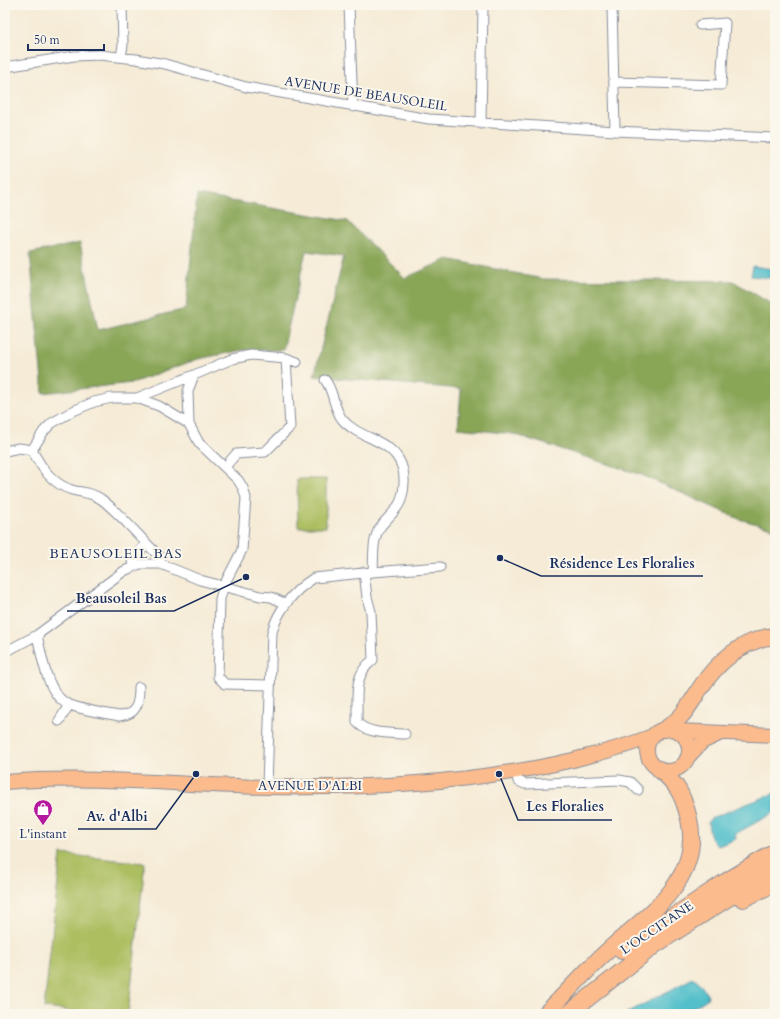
<svg xmlns="http://www.w3.org/2000/svg" width="780" height="1019" font-family="Cardo,serif">
  <style>
    .green { fill: #acbe61; stroke: #647660 }
    .forest { fill: #89a557; stroke: #526a5a }
    .water { fill: #52bfca; stroke: #367794 }
    .lines { fill: none; stroke-linecap: round; stroke-linejoin: round }
    .street-casing { stroke: #888d9a; stroke-width: 11 }
    .primary-casing { stroke: #888d9a; stroke-width: 16 }
    .highway-casing { stroke: #888d9a; stroke-width: 18 }
    .street { stroke: #fff; stroke-width: 9 }
    .primary { stroke: #fbbb8d; stroke-width: 14 }
    .highway { stroke: #fbbb8d; stroke-width: 16 }
    .labels { text-anchor: middle; dominant-baseline: central; stroke-width: 4; stroke-linejoin: round; paint-order: stroke }
    .street-label { font-size: 13px; fill: #1b2f5e; stroke: #fbf7ec }
    .poi-label { font-size: 13px; fill: #1b2f5e; stroke: #fbf7ec }
    .neighbourhood-label { font-size: 14px; letter-spacing: 1px; fill: #1b2f5e; stroke: #fbf7ec }
    .leader { fill: none; stroke: #1b2f5e; stroke-width: 1.5 }
    .callout-dot { fill: #1b2f5e; stroke: #fbf7ec; stroke-width: 1.5 }
    .callout-label { font-size: 14px; text-anchor: middle; font-weight: bold; fill: #1b2f5e; stroke: #fbf7ec; stroke-width: 4; stroke-linejoin: round; paint-order: stroke }
  </style>
  <rect width="100%" height="100%" fill="#fbf7ec"/>
  <filter id="ink" filterUnits="userSpaceOnUse"><feTurbulence type="fractalNoise" baseFrequency=".025" numOctaves="2"/><feDisplacementMap in="SourceGraphic" scale="8" xChannelSelector="R" yChannelSelector="G"/><feConvolveMatrix kernelMatrix="1 2 1 2 8 2 1 2 1" color-interpolation-filters="sRGB"/></filter>
  <filter id="wash" filterUnits="userSpaceOnUse"><feTurbulence type="fractalNoise" baseFrequency=".012" numOctaves="4" result="noise"/><feDisplacementMap in="SourceGraphic" scale="16" xChannelSelector="R" yChannelSelector="G"/><feGaussianBlur stdDeviation="0.9" result="paint"/><feColorMatrix in="noise" values="0 0 0 0 0 0 0 0 0 0 0 0 0 0 0 0 0 1.4 0 .05"/><feComposite in="paint" operator="in"/></filter>
  <g filter="url(#wash)">
    <rect width="100%" height="100%" fill="#f5ebd6"/>
    <!-- green -->
    <path class="green" d="M297,479H326V527H298Z
      M61,854L145,863L128,1014H103L44,1008Z"/>
    <!-- forest -->
    <path class="forest" d="M197,195L347,221L405,278L448,259L543,279L733,281L775,306V529L739,519L642,475L513,434L458,428L461,389L314,376L344,256L306,251L283,350H243L198,359L132,383L43,393L30,253L80,243L98,330L186,309Z"/>
    <!-- water -->
    <path class="water" d="M753,266L771,269L770,278L751,276Z
      M775,793V812L735,834L736,839L718,846C710,841 709,830 708,822L711,818Z
      M693,978L697,980L708,995L707,999L683,1014H625Z"/>
  </g>
  <g filter="url(#ink)">
    <g class="lines">
      <!-- street casing -->
      <g class="street-casing">
        <path id="street" d="M349,5L353,107
          M612,5L615,131
          M121,57L123,45L122,5
          M5,67L74,56L100,55L136,59L165,64L246,87L429,119L615,131L775,138
          M614,82L721,85L725,23L700,25
          M481,124L483,5
          M286,358L297,362
          M325,380C334,391 333,407 342,419C360,441 395,438 403,470C405,480 404,491 401,500C397,512 385,519 379,529C372,541 374,558 373,572
          M137,398L194,375
          M189,424L188,391L194,375L232,359L251,355L286,358L290,427L265,452L236,454L225,467
          M32,450L44,431L52,423L73,411L94,402L112,398H137L159,406L189,424L199,443L238,480L243,488L246,498L242,550L224,585L220,599L218,677L225,684L270,685
          M32,450C41,467 52,484 72,490C83,493 91,492 101,499C121,514 141,539 160,557L161,564
          M5,451L19,448L32,450
          M133,567L132,560L146,544
          M364,572L367,597L371,612L373,660C352,675 358,699 357,722C366,734 390,733 405,734
          M37,635C42,656 47,697 70,705C86,711 103,713 119,716C137,715 139,703 139,687
          M5,652L37,635L124,571L140,564H161L200,580L260,596L271,597L286,604
          M59,721L69,705
          M516,772L518,781L525,784L619,780L630,782L638,790
          M267,787L272,632C278,610 294,590 314,578L373,572L440,567"/>
      </g>
      <!-- primary casing -->
      <g class="primary-casing">
        <path id="primary" d="M647 750a21 21 0 1 1 42 0a21 21 0 1 1-42 0Z
          M677,731L775,735
          M687,758L702,742L721,733
          M5,782C94,775 179,785 267,787C369,789 474,783 573,760C600,753 626,747 652,736"/>
      </g>
      <!-- highway casing -->
      <g class="highway-casing">
        <path id="highway" d="M665,729C682,719 689,706 699,690C716,663 743,639 775,636
          M743,899L775,883
          M622,951L725,882L775,852
          M546,1013C565,995 582,975 601,957C640,919 704,884 689,819C683,795 678,785 659,769
          M568,1014L655,945L775,868"/>
      </g>
      <!-- street -->
      <use href="#street" class="street"/>
      <!-- primary -->
      <use href="#primary" class="primary"/>
      <!-- highway -->
      <use href="#highway" class="highway"/>
    </g>
  </g>
  <!-- icons -->
  <defs>
    <g id="shop-pin" transform="scale(1)"><path d="M0 17L-7.5 6A9.5 9.5 0 1 1 7.5 6Z" fill="#b5179e" stroke="#fbf7ec"/><path d="M-5-2.5h2.3a2.7 3.5 0 0 1 5.4 0H5L5.5 6h-11ZM-1.5-2.5h3a1.5 2.3 0 0 0-3 0Z" fill="#fff"/></g>
  </defs>
  <g fill-rule="evenodd">
    <use href="#shop-pin" x="43" y="809"/>
  </g>
  <g class="labels">
    <!-- street labels -->
    <g class="street-label">
      <text transform="translate(366 94) rotate(9)">AVENUE DE BEAUSOLEIL</text>
      <text x="310" y="786">AVENUE D'ALBI</text>
      <text transform="translate(657 928) rotate(-34)">L'OCCITANE</text>
    </g>
    <!-- poi labels -->
    <g class="poi-label">
      <text x="43" y="834">L'instant</text>
    </g>
    <!-- neighbourhood labels -->
    <g class="neighbourhood-label">
      <text x="116" y="553">BEAUSOLEIL BAS</text>
    </g>
  </g>
  <!-- callouts -->
  <path class="leader" d="M500 558L541 576H703M246 577L174 611H67M499 774L518 820H612M196 774L156 829H78"/>
  <g class="callout-dot">
    <circle cx="500" cy="558" r="4"/>
    <circle cx="246" cy="577" r="4"/>
    <circle cx="499" cy="774" r="4"/>
    <circle cx="196" cy="774" r="4"/>
  </g>
  <g class="callout-label">
    <text x="622" y="568">Résidence Les Floralies</text>
    <text x="121" y="603">Beausoleil Bas</text>
    <text x="565" y="811">Les Floralies</text>
    <text x="117" y="821">Av. d'Albi</text>
  </g>
  <!-- margin -->
  <rect width="780" height="1019" fill="none" stroke="#fbf7ec" stroke-width="20"/>
  <!-- scale -->
  <path d="M28 44v6h76v-6" fill="none" stroke="#1b2f5e" stroke-width="2"/>
  <text x="34" y="44" font-size="12" fill="#1b2f5e" stroke="#fbf7ec" stroke-width="3" paint-order="stroke">50 m</text>
</svg>
